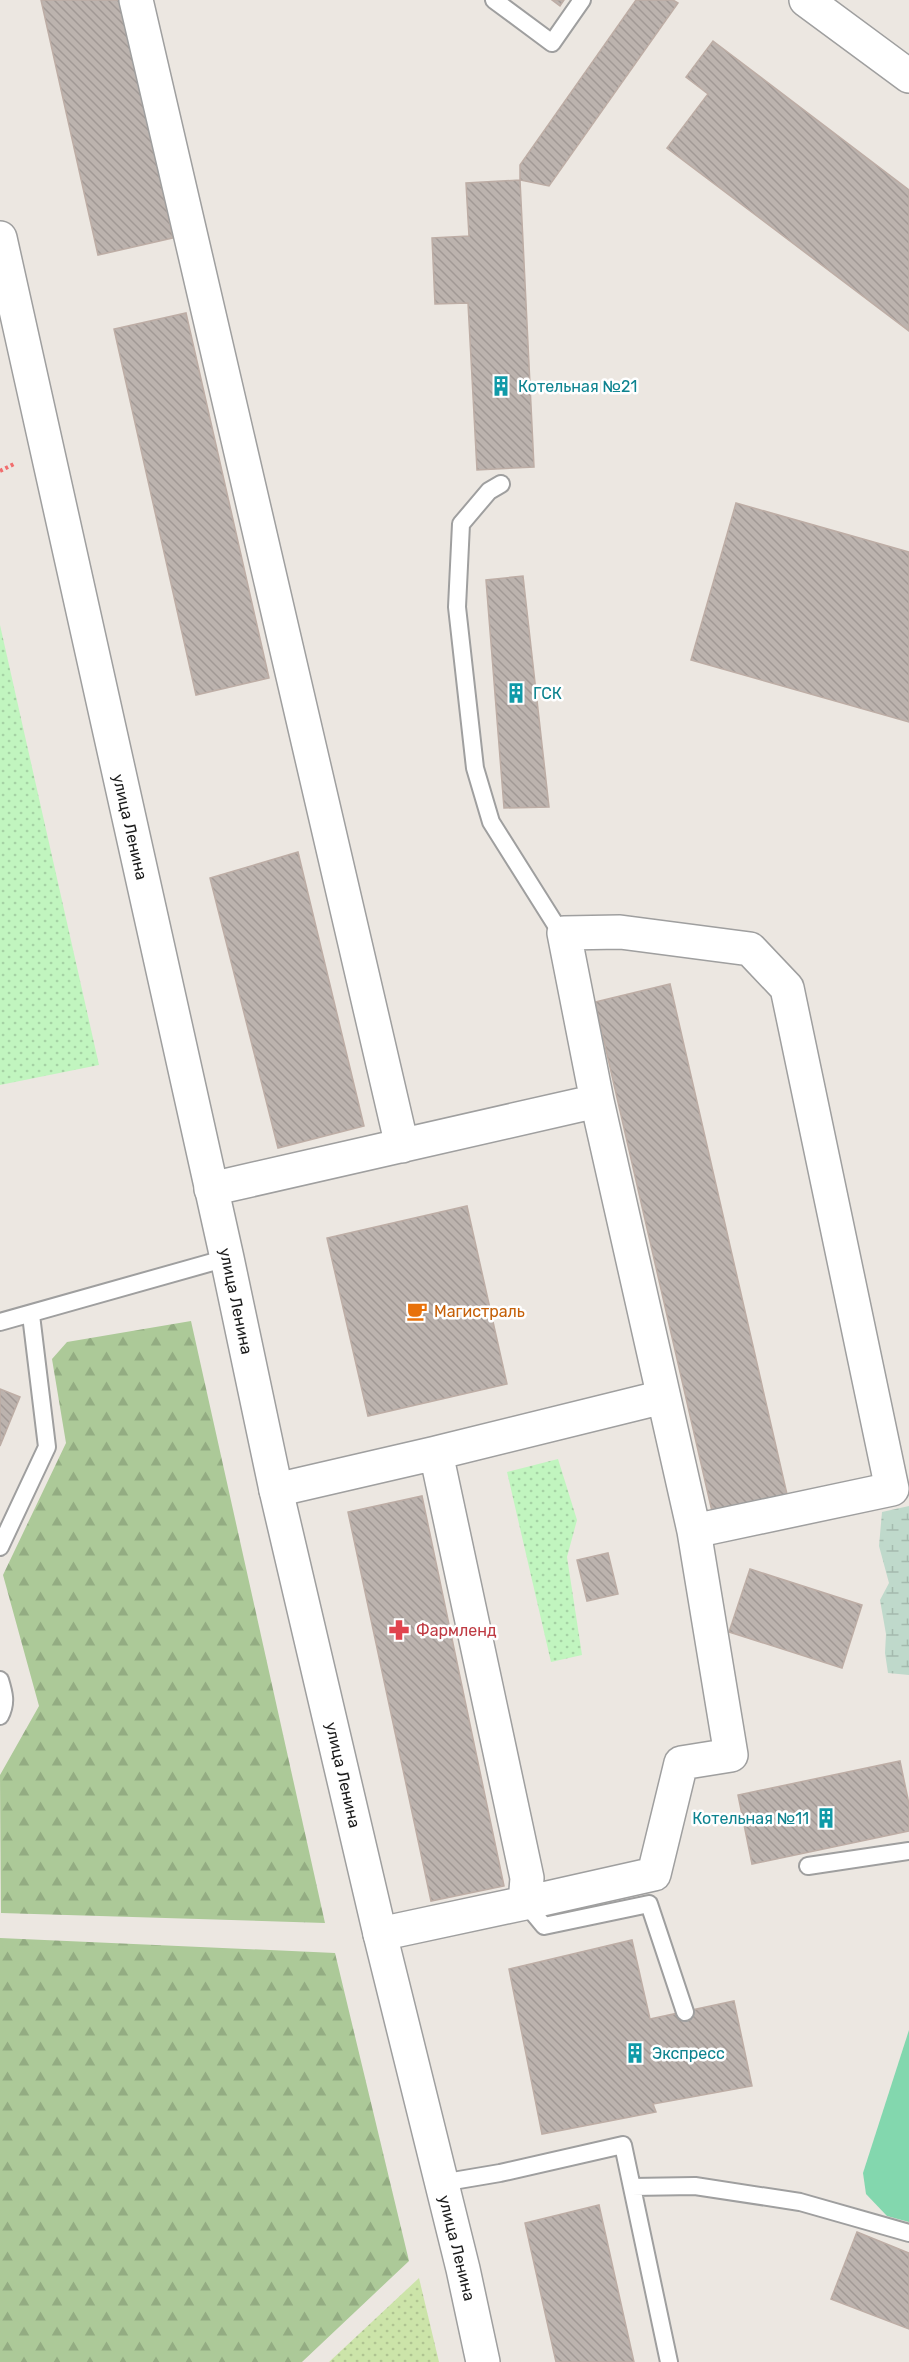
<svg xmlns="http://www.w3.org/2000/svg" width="909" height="2362" font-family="Rubik,sans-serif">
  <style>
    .grass { fill: url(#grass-dots) }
    .forest { fill: url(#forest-firs) }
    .wetland { fill: url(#wetland-marsh) }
    .park { fill: url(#park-dots) }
    .pitch { fill: #83d7ae }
    .building { fill: url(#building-back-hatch); stroke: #bdada5; stroke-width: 1.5 }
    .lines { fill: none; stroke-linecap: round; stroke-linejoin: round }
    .service-casing { stroke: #9f9f9f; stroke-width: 20 }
    .minor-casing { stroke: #9f9f9f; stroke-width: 36 }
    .tertiary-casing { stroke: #9f9f9f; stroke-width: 36 }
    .path { stroke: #f16e6e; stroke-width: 4; stroke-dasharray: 3 3; stroke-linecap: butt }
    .service { stroke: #fff; stroke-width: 16 }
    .minor { stroke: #fff; stroke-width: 33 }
    .tertiary { stroke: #fff; stroke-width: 33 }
    .labels { text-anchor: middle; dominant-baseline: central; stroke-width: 5; stroke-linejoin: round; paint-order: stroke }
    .culture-label { font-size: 16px; fill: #0d838f; stroke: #fff; text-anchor: start }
    .street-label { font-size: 16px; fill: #1b1b1b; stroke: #fff }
    .food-label { font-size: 16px; fill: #c56008; stroke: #fff; text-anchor: start }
    .health-label { font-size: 16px; fill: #be3a42; stroke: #fff; text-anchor: start }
  </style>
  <defs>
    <pattern id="grass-dots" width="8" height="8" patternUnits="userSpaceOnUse" patternTransform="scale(1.5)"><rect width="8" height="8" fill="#cce4a9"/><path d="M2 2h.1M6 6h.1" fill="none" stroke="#afc391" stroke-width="1.8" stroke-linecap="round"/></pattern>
    <pattern id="forest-firs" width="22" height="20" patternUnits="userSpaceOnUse" patternTransform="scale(1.5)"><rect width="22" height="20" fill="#acc998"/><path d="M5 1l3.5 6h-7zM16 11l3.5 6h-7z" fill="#93ac82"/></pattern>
    <pattern id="wetland-marsh" width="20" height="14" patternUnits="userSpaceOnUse" patternTransform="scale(1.5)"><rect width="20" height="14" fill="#bfd9cb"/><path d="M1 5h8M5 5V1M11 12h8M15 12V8" fill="none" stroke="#a4baae"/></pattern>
    <pattern id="park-dots" width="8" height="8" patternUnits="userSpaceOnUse" patternTransform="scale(1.5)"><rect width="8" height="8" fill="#c1f5bf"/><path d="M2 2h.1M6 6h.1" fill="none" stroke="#a5d1a4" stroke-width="1.8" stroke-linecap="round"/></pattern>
    <pattern id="building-back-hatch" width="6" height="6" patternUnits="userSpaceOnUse" patternTransform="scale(1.5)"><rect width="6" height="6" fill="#bcb3ae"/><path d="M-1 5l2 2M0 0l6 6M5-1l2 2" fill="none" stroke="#a19995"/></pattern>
  </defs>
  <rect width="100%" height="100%" fill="#ece7e1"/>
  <!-- grass -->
  <path class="grass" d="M419,2278L439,2362H329Z"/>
  <!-- forest -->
  <path class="forest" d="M191,1321L325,1923L1,1913L0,1775L39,1706L3,1575L66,1443L52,1359L67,1342Z
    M0,1938L335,1953L409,2261L302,2362H0Z"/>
  <!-- wetland -->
  <path class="wetland" d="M909,1506V1675L888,1673L885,1653L886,1634L880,1600L889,1583L879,1546L882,1512Z"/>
  <!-- park -->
  <path class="park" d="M0,625L99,1065L0,1085Z
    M558,1459L577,1520L567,1557L582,1655L551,1662L507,1472Z"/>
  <!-- pitch -->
  <path class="pitch" d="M909,2030V2222L887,2216L866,2194L863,2173Z"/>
  <!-- building -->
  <path class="building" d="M41,0H120L173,238L98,255Z
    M552,0H564L560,6Z
    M636,0H673L678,3L549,186L520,180V165Z
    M713,41L909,190V331L667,148L708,94L686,77Z
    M520,180L534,467L477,470L468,303L435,304L432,238L469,236L466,183Z
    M186,313L269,678L196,695L114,329Z
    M736,503L909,552V722L691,660Z
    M523,576L549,807L504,808L486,580Z
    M298,852L364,1126L278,1148L210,878Z
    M670,984L789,1503L714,1520L595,1002Z
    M467,1206L507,1384L368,1416L327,1238Z
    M0,1389L20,1397L0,1446Z
    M422,1496L504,1886L431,1901L348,1512Z
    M608,1553L618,1594L587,1601L577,1560Z
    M750,1569L862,1605L842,1668L729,1632Z
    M900,1761L909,1804V1831L752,1864L738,1795Z
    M632,1940L650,2019L734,2001L752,2086L653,2104L656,2112L542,2134L509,1969Z
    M599,2205L634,2362H556L525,2223Z
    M857,2232L909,2253V2329L831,2299Z"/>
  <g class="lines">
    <!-- service casing -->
    <g class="service-casing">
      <path id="service" d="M494,0L552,43L582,0
        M501,484L489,491L461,524L457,607L475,768L491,822L564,938
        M0,1322L227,1258
        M0,1547L47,1447L31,1315
        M0,1680C4,1693 7,1703 0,1716
        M808,1866L909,1851
        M525,1903L544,1926L649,1904L685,2012
        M441,2183L500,2173L623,2145L669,2362
        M632,2187L695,2186L800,2202L909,2233"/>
    </g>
    <!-- minor casing -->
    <g class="minor-casing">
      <path id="minor" d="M136,0L402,1146
        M806,0L909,76
        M211,1189L597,1101L564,933L620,932L750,949L787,988L892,1489L694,1531L597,1101
        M436,1453L663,1397
        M276,1490L436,1453L527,1878L525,1903L380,1934
        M525,1903L654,1874L681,1763L731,1755L694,1531"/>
    </g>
    <!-- tertiary casing -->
    <g class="tertiary-casing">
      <path id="tertiary" d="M0,238L227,1258L276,1490L380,1934L463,2269L483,2362"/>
    </g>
    <!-- path -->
    <path class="path" d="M0,471L16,463"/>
    <!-- service -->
    <use href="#service" class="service"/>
    <!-- minor -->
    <use href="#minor" class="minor"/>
    <!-- tertiary -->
    <use href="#tertiary" class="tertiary"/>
  </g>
  <!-- icons -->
  <defs>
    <g id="building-bare" transform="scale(1.62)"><path d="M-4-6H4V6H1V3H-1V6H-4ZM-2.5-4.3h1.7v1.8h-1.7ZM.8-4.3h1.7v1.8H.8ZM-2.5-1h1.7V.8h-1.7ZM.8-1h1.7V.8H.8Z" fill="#0f9aa8" stroke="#fff" stroke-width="2.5" paint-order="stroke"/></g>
    <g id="cafe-bare" transform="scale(1.62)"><path d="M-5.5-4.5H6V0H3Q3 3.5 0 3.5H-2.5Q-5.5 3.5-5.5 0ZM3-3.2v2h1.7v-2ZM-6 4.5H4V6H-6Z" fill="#e8710a" stroke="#fff" stroke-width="2.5" paint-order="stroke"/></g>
    <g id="pharmacy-bare" transform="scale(1.62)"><path d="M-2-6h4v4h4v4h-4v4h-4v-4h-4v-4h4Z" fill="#e0444e" stroke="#fff" stroke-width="2.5" paint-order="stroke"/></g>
  </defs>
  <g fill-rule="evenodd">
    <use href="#building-bare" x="501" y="386"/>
    <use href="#building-bare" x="516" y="693"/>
    <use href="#cafe-bare" x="417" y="1311"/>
    <use href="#pharmacy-bare" x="399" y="1630"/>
    <use href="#building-bare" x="826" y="1818"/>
    <use href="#building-bare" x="635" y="2053"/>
  </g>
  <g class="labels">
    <!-- culture labels -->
    <g class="culture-label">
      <text x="518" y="386">Котельная №21</text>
      <text x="533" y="693">ГСК</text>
      <text x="809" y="1818" text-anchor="end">Котельная №11</text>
      <text x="652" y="2053">Экспресс</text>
    </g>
    <!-- street labels -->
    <g class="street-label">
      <text transform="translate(130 827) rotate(77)">улица Ленина</text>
      <text transform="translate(236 1301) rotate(78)">улица Ленина</text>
      <text transform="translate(343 1775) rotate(77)">улица Ленина</text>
      <text transform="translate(457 2248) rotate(76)">улица Ленина</text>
    </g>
    <!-- food labels -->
    <g class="food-label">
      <text x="434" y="1311">Магистраль</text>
    </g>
    <!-- health labels -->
    <g class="health-label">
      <text x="416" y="1630">Фармленд</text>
    </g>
  </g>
</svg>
